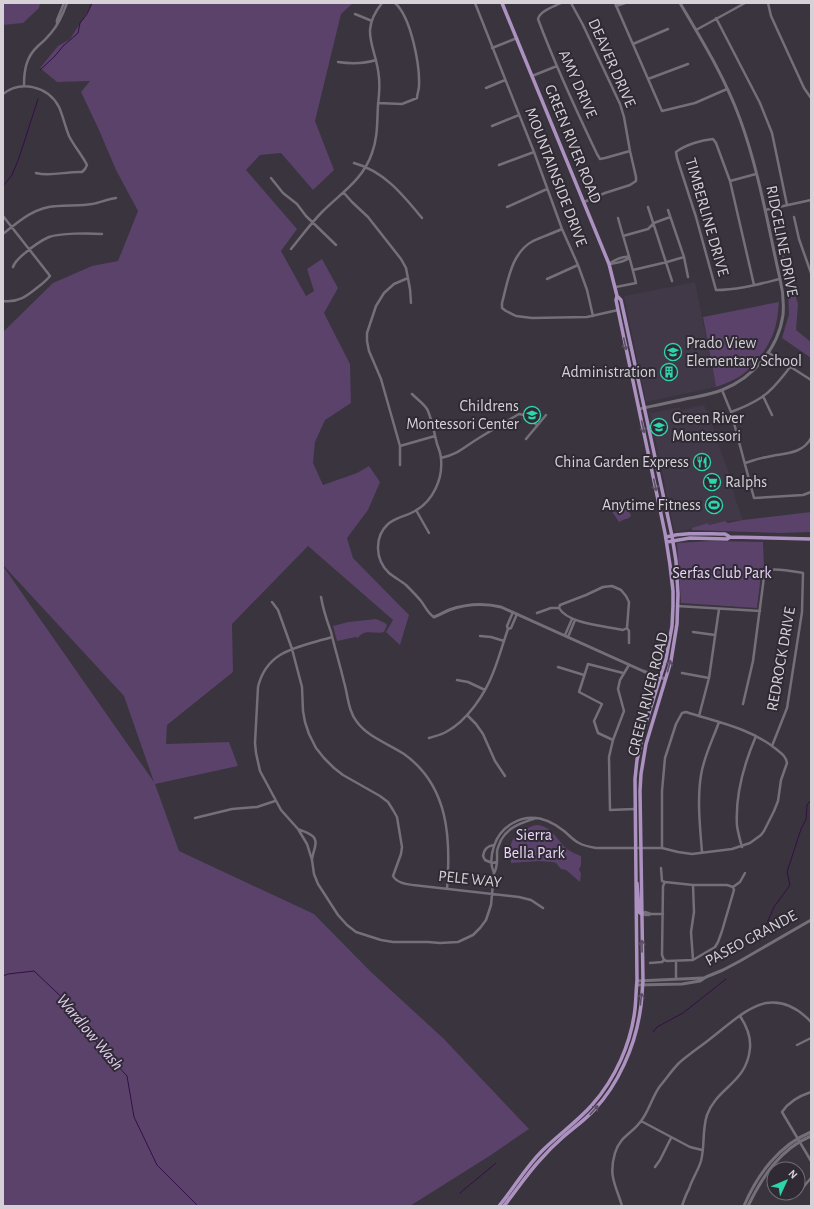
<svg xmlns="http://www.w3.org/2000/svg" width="814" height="1209" font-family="'Alegreya Sans',sans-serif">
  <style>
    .built { fill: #413848 }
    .green { fill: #5a426a }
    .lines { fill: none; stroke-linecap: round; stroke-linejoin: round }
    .stream { stroke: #350e4a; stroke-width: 1 }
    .minor { stroke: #756f7a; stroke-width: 2.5 }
    .tertiary { stroke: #756f7a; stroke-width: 3 }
    .secondary { stroke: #756f7a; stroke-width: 3 }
    .primary { stroke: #ad92c1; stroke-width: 3.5 }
    .oneway { stroke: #5b4e65 }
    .labels { text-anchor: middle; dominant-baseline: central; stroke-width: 4; stroke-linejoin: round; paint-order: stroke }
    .street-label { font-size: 16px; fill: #d5d1d7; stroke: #2f2a33 }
    .poi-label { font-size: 16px; fill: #d5d1d7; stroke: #2f2a33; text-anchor: end }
    .park-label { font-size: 16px; fill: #ead5fb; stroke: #2f2a33 }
    .water-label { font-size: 17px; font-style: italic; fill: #e4cff4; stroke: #2f2a33 }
  </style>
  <rect width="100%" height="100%" fill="#39343d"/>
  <!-- built -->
  <path class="built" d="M695,282L716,387L646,402L624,296Z
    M704,405L711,420L720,449L731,478L734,495L743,520L725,521L676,532L674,530L650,414L651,413L680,407L681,410Z"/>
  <!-- green -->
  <path class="green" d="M3,3H40L39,8L23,23L3,25Z
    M93,3H353L341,14L315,121L334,170L313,190L281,153L260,155L246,170L297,229L281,251L306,296L314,291L307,269L322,259L338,288L324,313L350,364L351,403L325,420L315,442L313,463L323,485L357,473L369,466L380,482L368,510L347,538L353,558L409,615L400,645L386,632L393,620L308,546L232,624L233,672L167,725L166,744L229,742L238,766L155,784L179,851L314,914L370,971L444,1039L529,1129L491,1155L410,1206H3V566L154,782L124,696L3,565V332L53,283L92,266L118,261L138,211L116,170L99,130L81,92L90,81L57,82L40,68L58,46L70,39Z
    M777,231L798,304L796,330L811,342V358L782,338L789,314L788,288Z
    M779,302C778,309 778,317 776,324C772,344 756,365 739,377C732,381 724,384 716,387L703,317Z
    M624,504L631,515L630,517L627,519H625L619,522L611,510Z
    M811,512V532L780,533L692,530V528L708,523L709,525L725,521L728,523L743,520Z
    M711,541L763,542L764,567L761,574L757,608L681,603L677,543Z
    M376,619L385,623L387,625L384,632C374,635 365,628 358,638L356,637L337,641L333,626L348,622Z
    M536,825C551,825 557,840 567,849C571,852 576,854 581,856V865L579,870L581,873L580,882L566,870L561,869L556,863L552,862L539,861L511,863C511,859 512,857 511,853C508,837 522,829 536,825Z"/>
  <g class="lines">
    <!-- stream -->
    <path class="stream" d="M40,70L55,56L63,46L78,33L80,23L87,14L92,3
      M3,186L12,175L19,158L38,99
      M749,941L766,925L774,907L790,885L787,872L801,829L806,819L807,805L811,800
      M3,976L8,974L34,971L70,1005L97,1043L127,1076L134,1117L157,1165L198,1206
      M653,1032L657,1027L683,1013L726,979
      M460,1193L496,1163
      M451,1206L452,1205"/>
    <!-- minor -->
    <path class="minor" d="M475,3L534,152L562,229L578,265L587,290L593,316
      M561,3C553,7 540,11 538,19C555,65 576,110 597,154L600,159L605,158L630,151
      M571,3L583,25L620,104L624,117L630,151L636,177V181L630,185L605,193L584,202
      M615,3L662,111L695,103L727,89
      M768,3L771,16L804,88L811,98
      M616,6L625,3
      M355,14L372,21
      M716,18L760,103L772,133L787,205
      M57,23V20L64,3
      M696,30L745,3
      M633,44L668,29
      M492,48L517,38
      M338,62C352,64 363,64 376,60
      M532,76L557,66
      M648,79L688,64
      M24,86C24,70 26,57 38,46C43,42 47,38 51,33C59,24 63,14 67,3
      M486,88L505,80
      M3,94C21,80 48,86 59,107C63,116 65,126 69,136C74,146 82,155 87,165L85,169L82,172C67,171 51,177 36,173
      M378,103L402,104L417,98C417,94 419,90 419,86C420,65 411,17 395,3
      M492,126L519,115
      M354,163C384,171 403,195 422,218
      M499,165L534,152
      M271,178L283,193L297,204L306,216L336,245
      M730,181L756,174
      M344,193L352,202L368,217L401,259L406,268L410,289L411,303
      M507,207L547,189
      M648,207L672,281
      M668,210L684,257L688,277
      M765,210L811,200
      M3,216L47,272L50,276C46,281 42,284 38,287C27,296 18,303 3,301
      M794,217L799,239L811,273
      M562,229C553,233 542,237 533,241C511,253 508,281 502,303V308L506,311L516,316L532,318L587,317L618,310
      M3,234C20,220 35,207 57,206C69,205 81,206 92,204C100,203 107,199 116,198
      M623,236L648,229L654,223L670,217
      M291,249C301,237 311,223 322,212C341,193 363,180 372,153C378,137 377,121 378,105C379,96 380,86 379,78C377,47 358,33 382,3
      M609,264C615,260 622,256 629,257
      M610,264C617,263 624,262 629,258
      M13,267C15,261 20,257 25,253C32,247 40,241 49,237C60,233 89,233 102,234
      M633,270L667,262L684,257
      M547,279L578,265
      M754,285L730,181L716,143L713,139C701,140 685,145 676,152L677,158L696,217L716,290C738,290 759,284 780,279
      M616,287L636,283C631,261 624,240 618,218
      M769,353L811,380
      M722,390L731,412L754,498L803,495L811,492
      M412,394C417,399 424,404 427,409C431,416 435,436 437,444C439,449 441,454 441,459C443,479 433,501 415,511C407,516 396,517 388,524C374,537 375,560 389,573C394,577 401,581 406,585C411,590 416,595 421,601C425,606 428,614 434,617
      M763,396L772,415
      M731,412C742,408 753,403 762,397C774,389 782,377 791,366
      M526,439L546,415
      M400,446L435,436
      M441,458C459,454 464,447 479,438C492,430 505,422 519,414L524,415L537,425
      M745,463C752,461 759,458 767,457C783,453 802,455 811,438
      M400,465V446L381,379L369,351L367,341V333L376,306L384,293L394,284L408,278
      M416,510L429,533
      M321,597C323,609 327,621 331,632C335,649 340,665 344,682C348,695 348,711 357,722C368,737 389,744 404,754C449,786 451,839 447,889
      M272,602L278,610L292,649L302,687L303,711L305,722L309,734L316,748L324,758L334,768L343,775L380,796L388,802L393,810L397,817L402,847L401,854L393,876C397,883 406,884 413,885L519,897L531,900L543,908
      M677,606L760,611
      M559,608C568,624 606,626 623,630L627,628
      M537,613L551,608H559L560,605L586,595L603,587L612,586L621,590L626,596L629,602L627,628L629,631V643
      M508,629L511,628L517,614
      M693,632L715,635
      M565,635L572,619
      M480,636L491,637L504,641
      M332,637C300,647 267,649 258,687L255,743L256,753L260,771L281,810L298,829L307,844L312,860L314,874L318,884L338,915L347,925L356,932L381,940L393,942H428L440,943L458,942L473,935L480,928L486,920L491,905L494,873C498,867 497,859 497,852C497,848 500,843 501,840C509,826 522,823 536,818
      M568,637L575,620
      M629,665L620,680L618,689L624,711L613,740L609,757L610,810L635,809
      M558,667L584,675
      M682,673L709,678
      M457,680L468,682L485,690
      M743,704L753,661L764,577C766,574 766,571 770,570C776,568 797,572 803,573L802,612L787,708L772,746
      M467,715L476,724L483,734L495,761L505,776
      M699,716L709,678L719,609
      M429,738C435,736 441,735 446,732C467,721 485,694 493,673C499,658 503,643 508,629L507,626L513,612
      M613,740L598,733L594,721L602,704L579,692L588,664L623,673
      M195,818L232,809L257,807L275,801
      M298,829C302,831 307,832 311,835C320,840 313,851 312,859
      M494,845C487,846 484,849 483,856L485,860L492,863L497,862
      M742,847C740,840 738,832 737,826C735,795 744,764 756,736
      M702,852C700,827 697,800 701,775C704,756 713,739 719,722
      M661,868L662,881L665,882
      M494,873C490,865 491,855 494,846C497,837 504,828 513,823C531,813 549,819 564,831C569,835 573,840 579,843C584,846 590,847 596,848H662L678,852L692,854L732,849L750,843L761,835L764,831L774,811L778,801L781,780L787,763C786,756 781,753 776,749C750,728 717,722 686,712L682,713L676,724L665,758L662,791V848
      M733,887L740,882L745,873
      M643,914L645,912L651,914H663
      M643,914L645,915H649L651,914
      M664,960L667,961L693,960L715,947L718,942L722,931L734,890L733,887L727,885H693L665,882
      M664,960L662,955L663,886L665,882
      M693,960L691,932L694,912L693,885
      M676,961V979
      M650,963L662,962L664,960
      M797,1045L811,1038
      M811,1092C799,1096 789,1101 782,1112L811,1161
      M641,1121L690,1147L702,1150
      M655,1167L660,1160L671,1138
      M800,1192L805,1185L811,1178
      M622,1206C616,1185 608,1177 615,1153C620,1136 632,1134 641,1121C649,1111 652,1097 660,1086C666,1079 672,1070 679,1063C689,1054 700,1047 710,1039C726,1027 746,1007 766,1003C784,1000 799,1009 811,1022
      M682,1206C684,1200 686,1194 689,1189C692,1179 698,1171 701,1161C705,1146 702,1130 707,1115C717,1087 747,1083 750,1048C751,1037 746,1025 740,1016"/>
    <!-- tertiary -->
    <path class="tertiary" d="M639,409C656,405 673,402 690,398C700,396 712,394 722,390C753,378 778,349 783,315C784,303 783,291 780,279C768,226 759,171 740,119C725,78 702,40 680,3
      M434,617C440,615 444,612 449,610C466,604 484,603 501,607L643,671L665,679"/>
    <!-- secondary -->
    <path class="secondary" d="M637,981L703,978
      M637,985L682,984L700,981L706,977L723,970L740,961L811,920
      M744,1206C757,1175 779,1145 811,1132
      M748,1206C762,1177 780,1149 811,1136"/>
    <!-- primary -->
    <path class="primary" d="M666,537C686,532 705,534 725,534L730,537
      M667,542L690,538L727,539L730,537L811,539
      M637,883L639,911L640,913L642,914
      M499,1206C514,1188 525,1168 542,1151C558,1135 577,1122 592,1105C615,1079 631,1044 635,1009C636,1000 636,990 637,981L635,779L637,760L644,729L666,659L672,626L673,606V591L670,565L665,533L618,310L616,300L617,296L609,264L502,3
      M504,1206C516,1191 527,1174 540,1160C547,1152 554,1145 562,1138C572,1129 584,1121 594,1110C618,1085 635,1046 640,1012C642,1002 642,991 643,981L640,791L641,774L646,744L671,661L677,624L678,594L676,561L672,536L621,300L617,296"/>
  </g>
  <!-- one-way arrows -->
  <defs><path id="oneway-shaft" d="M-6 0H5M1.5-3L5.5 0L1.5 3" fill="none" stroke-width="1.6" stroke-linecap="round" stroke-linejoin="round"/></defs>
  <g class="oneway">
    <use href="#oneway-shaft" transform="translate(625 344) rotate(78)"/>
    <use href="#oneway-shaft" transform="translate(643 427) rotate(78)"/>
    <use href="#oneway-shaft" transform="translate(655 485) rotate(78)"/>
    <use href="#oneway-shaft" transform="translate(669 666) rotate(-75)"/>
    <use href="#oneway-shaft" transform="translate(642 946) rotate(-91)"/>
    <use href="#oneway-shaft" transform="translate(641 999) rotate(-84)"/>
    <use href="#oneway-shaft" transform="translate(594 1110) rotate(-48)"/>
  </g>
  <!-- icons -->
  <defs>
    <g id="school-ring" transform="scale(0.9)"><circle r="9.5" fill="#2f2a33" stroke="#2dd5ab" stroke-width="1.5"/><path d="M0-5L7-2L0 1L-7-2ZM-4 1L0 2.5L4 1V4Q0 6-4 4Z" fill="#2dd5ab"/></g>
    <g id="building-ring" transform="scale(0.9)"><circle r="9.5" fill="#2f2a33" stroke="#2dd5ab" stroke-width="1.5"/><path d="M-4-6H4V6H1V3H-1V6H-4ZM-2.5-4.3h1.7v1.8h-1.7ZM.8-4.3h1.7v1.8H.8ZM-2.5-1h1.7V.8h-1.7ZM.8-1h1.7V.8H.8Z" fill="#2dd5ab"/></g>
    <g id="restaurant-ring" transform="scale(0.9)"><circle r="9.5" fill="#2f2a33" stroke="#2dd5ab" stroke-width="1.5"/><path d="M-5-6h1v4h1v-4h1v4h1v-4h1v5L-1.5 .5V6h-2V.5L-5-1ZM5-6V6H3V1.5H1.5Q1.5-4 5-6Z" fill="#2dd5ab"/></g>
    <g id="supermarket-ring" transform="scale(0.9)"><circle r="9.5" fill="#2f2a33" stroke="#2dd5ab" stroke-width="1.5"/><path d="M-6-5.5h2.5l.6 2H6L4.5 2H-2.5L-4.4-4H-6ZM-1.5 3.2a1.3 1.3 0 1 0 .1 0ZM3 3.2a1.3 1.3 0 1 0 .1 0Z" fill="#2dd5ab"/></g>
    <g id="stadium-ring" transform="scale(0.9)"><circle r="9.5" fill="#2f2a33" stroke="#2dd5ab" stroke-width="1.5"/><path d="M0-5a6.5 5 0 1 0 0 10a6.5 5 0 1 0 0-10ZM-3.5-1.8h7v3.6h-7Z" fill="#2dd5ab"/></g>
  </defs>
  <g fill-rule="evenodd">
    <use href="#school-ring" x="673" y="352"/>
    <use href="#building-ring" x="669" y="372"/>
    <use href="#school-ring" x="532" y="415"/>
    <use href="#school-ring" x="659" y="427"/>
    <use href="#restaurant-ring" x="702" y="462"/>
    <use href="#supermarket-ring" x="712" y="482"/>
    <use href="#stadium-ring" x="714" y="505"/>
  </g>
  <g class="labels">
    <!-- street labels -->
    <g class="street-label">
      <text transform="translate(612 63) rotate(66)">DEAVER DRIVE</text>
      <text transform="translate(578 84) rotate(66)">AMY DRIVE</text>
      <text transform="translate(573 144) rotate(68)">GREEN RIVER ROAD</text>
      <text transform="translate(556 177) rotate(69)">MOUNTAINSIDE DRIVE</text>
      <text transform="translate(707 217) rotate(74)">TIMBERLINE DRIVE</text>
      <text transform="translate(782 241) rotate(79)">RIDGELINE DRIVE</text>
      <text transform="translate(781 659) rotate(-80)">REDROCK DRIVE</text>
      <text transform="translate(648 694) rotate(-76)">GREEN RIVER ROAD</text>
      <text transform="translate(470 879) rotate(6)">PELE WAY</text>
      <text transform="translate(751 938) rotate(-28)">PASEO GRANDE</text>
    </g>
    <!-- poi labels -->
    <g class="poi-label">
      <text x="686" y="343" text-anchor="start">Prado View<tspan x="686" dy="18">Elementary School</tspan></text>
      <text x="656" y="372">Administration</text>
      <text x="519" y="406">Childrens<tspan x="519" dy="18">Montessori Center</tspan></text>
      <text x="672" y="418" text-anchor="start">Green River<tspan x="672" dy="18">Montessori</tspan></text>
      <text x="689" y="462">China Garden Express</text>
      <text x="725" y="482" text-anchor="start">Ralphs</text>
      <text x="701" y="505">Anytime Fitness</text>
    </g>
    <!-- park labels -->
    <g class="park-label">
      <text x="722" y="573">Serfas Club Park</text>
      <text x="534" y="835">Sierra<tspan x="534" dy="18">Bella Park</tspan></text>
    </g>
    <!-- water labels -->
    <g class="water-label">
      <text transform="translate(90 1032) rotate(50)">Wardlow Wash</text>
    </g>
  </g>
  <!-- border -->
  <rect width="814" height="1209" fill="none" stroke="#d5d1d7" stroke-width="8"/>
  <!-- north arrow -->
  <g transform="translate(786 1181) rotate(46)"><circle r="19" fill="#2f2a33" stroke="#716d75"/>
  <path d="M0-3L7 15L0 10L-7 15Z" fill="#2dd5ab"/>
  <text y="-6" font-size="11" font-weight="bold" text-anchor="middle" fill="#d5d1d7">N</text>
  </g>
</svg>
